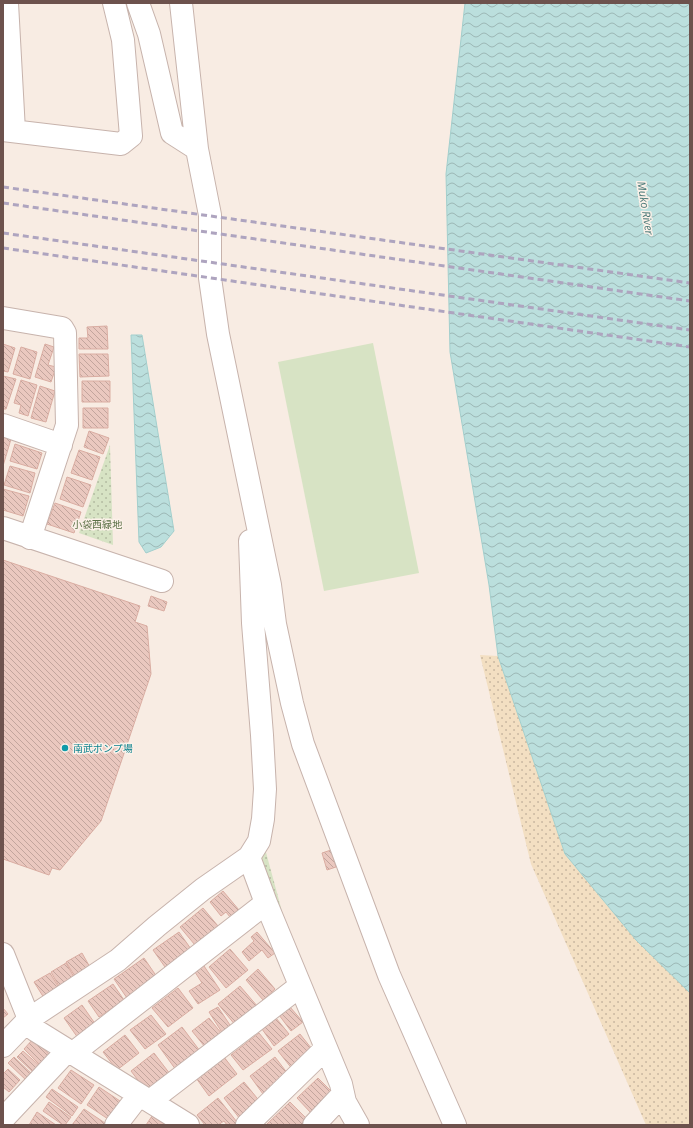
<svg xmlns="http://www.w3.org/2000/svg" width="693" height="1128" font-family="'Open Sans','Noto Sans JP',sans-serif">
  <style>
    .green { fill: url(#green-dots) }
    .sand { fill: url(#sand-dots) }
    .pitch { fill: #d7e3c4 }
    .water { fill: url(#water-waves); stroke: #a3cfcd }
    .building { fill: url(#building-back-hatch); stroke: #daada2 }
    .lines { fill: none; stroke-linecap: round; stroke-linejoin: round }
    .minor-casing { stroke: #c7b3ac; stroke-width: 24 }
    .minor { stroke: #fff; stroke-width: 22 }
    .rail { stroke: #aea4bf; stroke-width: 3; stroke-dasharray: 6 4; stroke-linecap: butt }
    .culture-dot { fill: #0f9aa8; stroke: #fcf1e9; stroke-width: 1.5 }
    .labels { text-anchor: middle; dominant-baseline: central; stroke-width: 3; stroke-linejoin: round; paint-order: stroke }
    .park-label { font-size: 10px; fill: #5c7147; stroke: #fcf1e9 }
    .culture-label { font-size: 10px; fill: #0d838f; stroke: #fcf1e9; text-anchor: start }
    .water-label { font-size: 11px; font-style: italic; fill: #477776; stroke: #fcf1e9 }
  </style>
  <defs>
    <pattern id="green-dots" width="8" height="8" patternUnits="userSpaceOnUse"><rect width="8" height="8" fill="#d7e3c4"/><path d="M2 2h.1M6 6h.1" fill="none" stroke="#b3bba1" stroke-width="1.8" stroke-linecap="round"/></pattern>
    <pattern id="sand-dots" width="8" height="8" patternUnits="userSpaceOnUse"><rect width="8" height="8" fill="#f3dfc2"/><path d="M2 2h.1M6 6h.1" fill="none" stroke="#c9b7a0" stroke-width="1.8" stroke-linecap="round"/></pattern>
    <pattern id="water-waves" width="16" height="10" patternUnits="userSpaceOnUse"><rect width="16" height="10" fill="#bbdfdd"/><path d="M0 5q4-4 8 0t8 0" fill="none" stroke="#9cb7b5"/></pattern>
    <pattern id="building-back-hatch" width="6" height="6" patternUnits="userSpaceOnUse"><rect width="6" height="6" fill="#eac8bf"/><path d="M-1 5l2 2M0 0l6 6M5-1l2 2" fill="none" stroke="#c2a59d"/></pattern>
  </defs>
  <rect width="100%" height="100%" fill="#f8ece3"/>
  <!-- green -->
  <path class="green" d="M110,445L113,545L79,533Z
    M264,845L296,963L255,857Z"/>
  <!-- sand -->
  <path class="sand" d="M480,655L498,656L565,854L636,940L690,993V1125H646L531,864Z"/>
  <!-- pitch -->
  <path class="pitch" d="M373,343L419,573L324,591L278,362Z"/>
  <!-- water -->
  <path class="water" d="M465,3H690V993L636,940L565,854L498,656L489,585L450,352L446,174Z
    M131,335H142L174,531L161,547L146,553L139,542Z"/>
  <!-- building -->
  <path class="building" d="M107,326L108,349H79V338H88L87,327Z
    M3,344L15,348L8,372L3,371Z
    M45,344L54,347L48,365L56,367L51,382L35,377Z
    M21,347L37,352L30,379L13,374Z
    M79,354H108L109,376L80,377Z
    M3,376L16,379L6,409H3Z
    M21,380L37,385L28,416L19,413L21,405L14,403Z
    M82,381H110V402H82Z
    M40,386L55,391L46,422L31,418Z
    M83,408H108V428H83Z
    M89,431L109,438L103,454L84,447Z
    M3,437L11,439L3,466Z
    M15,444L42,453L37,469L10,461Z
    M79,450L100,457L92,480L71,473Z
    M10,466L35,473L30,493L4,485Z
    M67,477L91,485L83,507L60,499Z
    M3,489L29,496L23,516L3,510Z
    M55,503L81,512L74,533L47,524Z
    M3,560L140,606L135,622L147,626L151,674L101,821L60,870L52,868L49,875L3,859Z
    M151,596L167,602L164,611L148,606Z
    M331,850L336,867L327,870L322,853Z
    M223,891L239,910L230,917L226,912L221,916L210,902Z
    M203,908L218,926L195,945L180,927Z
    M179,932L191,949L165,967L153,950Z
    M257,932L275,953L268,958L262,950L249,961L242,952L254,941L251,937Z
    M230,949L248,970L226,988L209,967Z
    M82,953L91,969L76,978L66,962Z
    M144,958L157,977L127,998L114,979Z
    M66,963L75,979L60,988L51,972Z
    M202,963L220,990L198,1004L189,991L202,983L193,969Z
    M258,969L275,989L263,1000L246,980Z
    M50,973L59,988L44,998L34,982Z
    M113,984L124,1000L99,1017L88,1001Z
    M240,986L258,1007L236,1026L218,1004Z
    M178,988L193,1008L168,1027L152,1008Z
    M82,1005L96,1025L78,1038L64,1018Z
    M218,1007L232,1028L223,1034L209,1012Z
    M290,1007L303,1022L291,1031L279,1015Z
    M3,1008L8,1014L3,1018Z
    M151,1015L166,1034L145,1049L130,1030Z
    M209,1018L222,1034L205,1047L192,1031Z
    M276,1018L289,1034L274,1046L262,1029Z
    M182,1027L200,1051L176,1070L158,1045Z
    M259,1033L272,1049L243,1070L231,1055Z
    M300,1034L315,1053L293,1070L278,1051Z
    M125,1035L139,1053L117,1070L103,1052Z
    M33,1039L51,1056L41,1066L24,1049Z
    M23,1051L41,1067L35,1074L17,1057Z
    M154,1053L170,1074L147,1092L131,1071Z
    M14,1057L33,1075L27,1081L8,1063Z
    M224,1057L237,1074L209,1096L196,1078Z
    M275,1057L288,1074L263,1094L250,1076Z
    M8,1069L20,1080L9,1092L3,1087V1074Z
    M71,1070L94,1085L81,1104L58,1088Z
    M318,1078L332,1092L311,1113L297,1098Z
    M244,1082L261,1103L240,1119L224,1098Z
    M99,1087L123,1103L111,1121L87,1105Z
    M52,1089L78,1107L72,1116L46,1097Z
    M218,1098L237,1122L233,1125H227L224,1121L218,1125H205L197,1115Z
    M49,1102L71,1117L65,1125H63L43,1111Z
    M290,1102L307,1119L301,1125H268L267,1124Z
    M84,1109L105,1123L104,1125H72Z
    M37,1112L56,1125H29Z
    M152,1116L166,1125H146Z"/>
  <g class="lines">
    <!-- minor casing -->
    <g class="minor-casing">
      <path id="minor" d="M7,3L14,131
        M138,3L149,34L172,133L197,149
        M181,3L197,149L210,215V278L218,334L270,585L275,624L292,703L303,744L389,975L455,1125
        M3,130L121,144L131,136L123,40L114,3
        M3,318L62,328L65,333L67,425L30,538
        M3,425L61,445
        M3,528L162,581
        M249,857L266,903L341,1084L345,1102L358,1125
        M3,954L29,1019L35,1030L188,1125
        M3,1046L29,1019L118,960L157,926L203,889L249,857L259,841L263,819L265,789L262,735L253,623L250,541
        M72,1054L266,903
        M150,1101L300,986
        M3,1119L67,1051
        M116,1125L139,1095
        M247,1125L326,1048
        M314,1125L343,1094"/>
    </g>
    <!-- minor -->
    <use href="#minor" class="minor"/>
    <!-- rail -->
    <path class="rail" d="M3,187L690,283
      M3,203L690,301
      M3,233L690,330
      M3,248L690,347"/>
  </g>
  <!-- markers -->
  <circle class="culture-dot" cx="65" cy="748" r="4"/>
  <g class="labels">
    <!-- park labels -->
    <g class="park-label">
      <text x="97" y="524">小袋西緑地</text>
    </g>
    <!-- culture labels -->
    <g class="culture-label">
      <text x="73" y="748">南武ポンプ場</text>
    </g>
    <!-- water labels -->
    <g class="water-label">
      <text transform="translate(646 208) rotate(81)">Muko River</text>
    </g>
  </g>
  <!-- border -->
  <rect width="693" height="1128" fill="none" stroke="#6d524d" stroke-width="8"/>
</svg>
